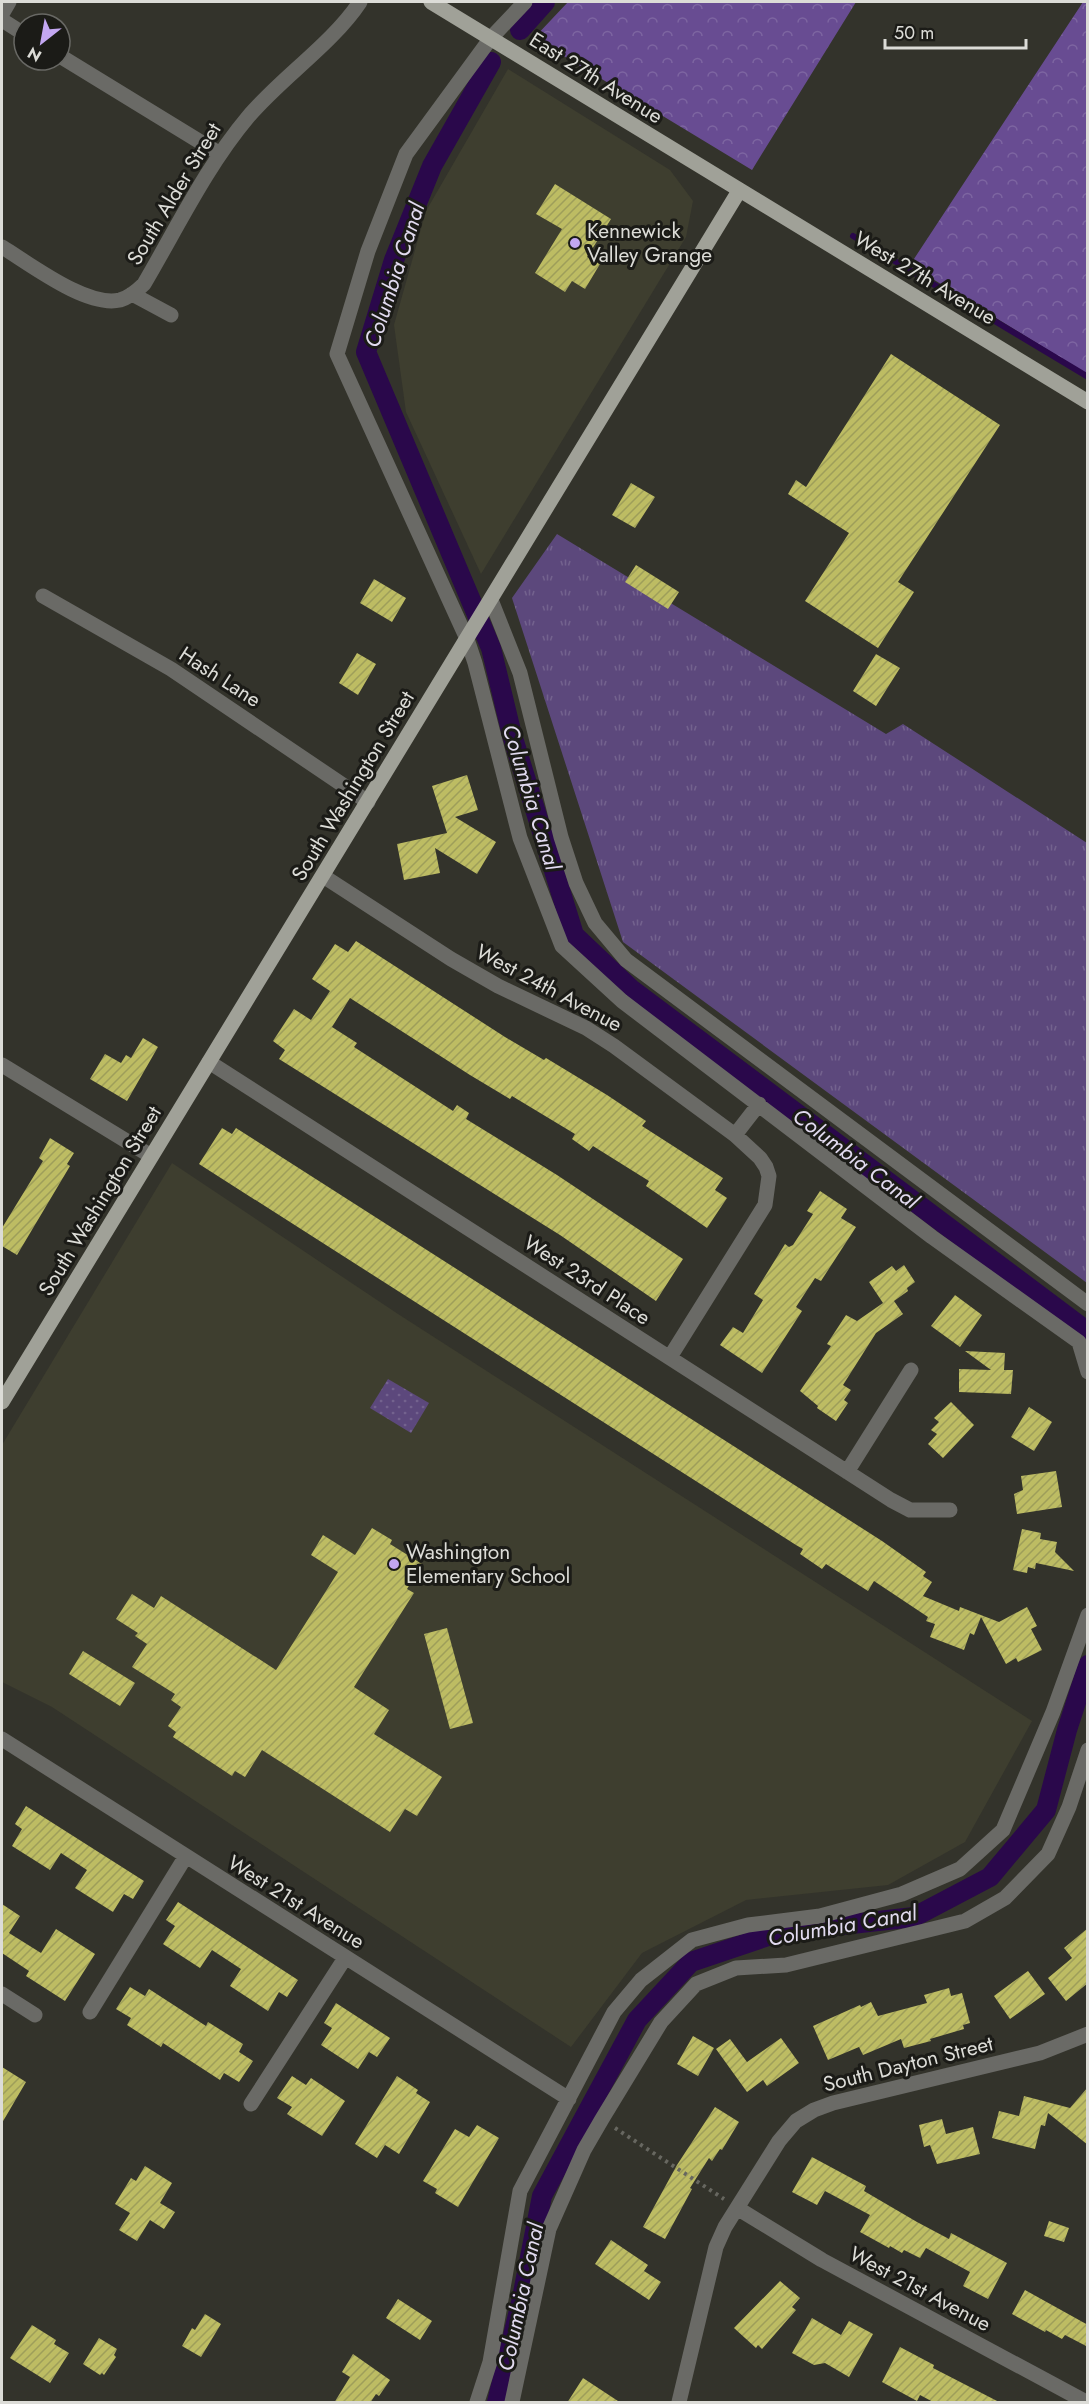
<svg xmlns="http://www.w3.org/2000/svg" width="1089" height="2404" font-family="Jost,sans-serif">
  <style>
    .built { fill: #3e3e2f }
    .grass { fill: url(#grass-tufts) }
    .forest { fill: url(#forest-crowns) }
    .park { fill: url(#park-dots) }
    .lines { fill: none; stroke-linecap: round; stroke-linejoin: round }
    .stream { stroke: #2a084b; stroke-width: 6 }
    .canal { stroke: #2a084b; stroke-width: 20 }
    .building { fill: url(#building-hatch) }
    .path { stroke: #676760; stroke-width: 4; stroke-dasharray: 3 4.5; stroke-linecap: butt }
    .minor { stroke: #6a6a66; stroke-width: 15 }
    .major { stroke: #a0a198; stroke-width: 15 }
    .poi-dot { fill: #c3a7f2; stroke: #1b1b17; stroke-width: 2 }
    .labels { text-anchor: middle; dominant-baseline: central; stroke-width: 6; stroke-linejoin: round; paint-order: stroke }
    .street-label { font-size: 21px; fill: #dcdcd7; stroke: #1b1b17 }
    .poi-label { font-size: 21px; fill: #dcdcd7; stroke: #1b1b17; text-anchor: start }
    .water-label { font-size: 22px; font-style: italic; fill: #e2dbf0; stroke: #1b1b17 }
  </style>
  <defs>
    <pattern id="grass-tufts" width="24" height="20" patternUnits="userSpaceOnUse" patternTransform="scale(1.5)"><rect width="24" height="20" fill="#5c487c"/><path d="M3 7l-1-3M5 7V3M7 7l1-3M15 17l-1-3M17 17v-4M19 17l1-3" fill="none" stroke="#73628e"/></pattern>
    <pattern id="forest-crowns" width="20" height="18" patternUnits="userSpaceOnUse" patternTransform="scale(1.5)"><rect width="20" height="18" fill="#684c92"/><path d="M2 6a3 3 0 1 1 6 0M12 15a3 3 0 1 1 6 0" fill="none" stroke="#7d65a1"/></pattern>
    <pattern id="park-dots" width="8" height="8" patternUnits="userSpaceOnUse" patternTransform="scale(1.5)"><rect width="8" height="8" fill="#5c487c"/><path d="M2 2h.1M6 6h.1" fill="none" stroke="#73628e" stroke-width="1.8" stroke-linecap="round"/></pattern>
    <pattern id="building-hatch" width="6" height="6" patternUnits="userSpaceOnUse" patternTransform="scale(1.5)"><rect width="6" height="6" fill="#bdbc63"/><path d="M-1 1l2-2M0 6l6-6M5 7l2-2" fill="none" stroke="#9e9e5a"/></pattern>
  </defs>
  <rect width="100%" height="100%" fill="#33332b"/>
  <!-- built -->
  <path class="built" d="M508,69L670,170L693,201L686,237L481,574L406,412L394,325L426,211Z
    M172,1163L398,1314L1032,1721L965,1842L888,1885L746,1900L642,1953L571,2047L52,1707L2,1682V1445Z"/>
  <!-- grass -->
  <path class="grass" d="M557,534L886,734L903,724L1087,843V1283L623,942L512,598Z"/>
  <!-- forest -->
  <path class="forest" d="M568,2H856L752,170L534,38Z
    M1083,2H1088L1087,374L910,265Z"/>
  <!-- park -->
  <path class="park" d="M388,1379L429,1403L411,1433L370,1408Z"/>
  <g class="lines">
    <!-- stream -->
    <path class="stream" d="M853,236L1088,377"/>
    <!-- canal -->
    <path class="canal" d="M520,30L545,2
      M491,62L432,166L394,260L366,352L491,648L512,735L574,935L631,989L1088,1332
      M497,2402L522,2298L542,2196L637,2020L691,1962L780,1932L914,1917L990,1877L1046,1810L1067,1730L1088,1665"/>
  </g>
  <!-- building -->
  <path class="building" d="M555,184L611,219L587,257L600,264L585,289L572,281L565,292L535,273L562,229L536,214Z
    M891,354L1000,425L898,582L914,592L878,648L805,601L849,533L788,494L796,480L806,487Z
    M631,483L655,497L635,528L612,515Z
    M636,565L679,592L668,609L625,582Z
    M374,579L406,598L392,622L360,603Z
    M357,653L376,664L358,695L339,683Z
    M876,654L900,668L876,706L853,691Z
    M467,775L478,810L455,817L496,842L477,874L435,848L440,873L404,880L397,844L447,833L432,786Z
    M356,941L505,1037L544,1060L546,1058L607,1095L646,1121L642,1126L723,1178L715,1190L727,1198L707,1228L646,1186L649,1181L593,1146L589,1151L572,1139L575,1134L512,1096L510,1099L470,1075L350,998L332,1027L357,1043L354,1047L453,1111L457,1105L469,1113L466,1119L557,1175L683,1259L656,1301L560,1235L279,1059L285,1050L273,1041L294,1009L311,1020L330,991L312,979L335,944L348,952Z
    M143,1038L158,1047L127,1101L90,1079L105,1054L121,1063L126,1055L131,1058Z
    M222,1128L232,1134L236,1128L882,1541L926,1572L923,1576L932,1582L923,1596L959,1611L960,1607L999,1622L1027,1607L1037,1626L1031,1629L1042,1650L1018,1662L1016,1658L1006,1664L981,1617L974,1635L970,1633L964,1650L930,1637L935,1624L926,1621L928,1617L874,1581L868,1591L826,1564L822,1569L800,1554L803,1549L796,1545L199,1164Z
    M50,1138L74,1153L67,1164L70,1166L17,1255L2,1246V1228L43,1161L39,1158Z
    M820,1191L847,1209L841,1218L856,1227L821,1281L815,1278L796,1307L802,1311L762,1373L720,1345L733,1327L743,1333L763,1300L754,1294L785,1244L789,1247L793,1245L813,1214L807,1211Z
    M904,1265L915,1282L907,1288L908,1291L894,1301L903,1314L876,1333L843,1385L851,1390L844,1400L848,1403L836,1421L817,1408L818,1406L800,1391L831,1346L827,1344L846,1315L857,1321L883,1303L869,1282L892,1266L896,1271Z
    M955,1295L982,1315L960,1347L931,1326Z
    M965,1351L1005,1353L1004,1370H1013L1011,1394L959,1392V1369L991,1370Z
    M951,1402L974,1425L943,1458L928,1444L937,1434L931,1430L939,1422L934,1418Z
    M1029,1407L1052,1422L1034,1451L1011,1437Z
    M1056,1471L1062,1507L1017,1514L1014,1494L1023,1490L1021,1476Z
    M372,1528L392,1540L390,1544L422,1564L407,1589L414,1593L354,1687L389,1710L374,1734L442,1777L417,1816L405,1809L390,1832L262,1750L245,1777L235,1771L232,1776L173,1737L176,1732L168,1726L181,1707L171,1700L175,1694L132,1667L147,1644L135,1636L138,1633L116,1619L132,1594L154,1608L161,1596L276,1670L338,1572L311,1555L323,1535L355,1555Z
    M1022,1529L1041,1533L1040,1539L1057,1542L1055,1552L1074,1571L1036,1563L1035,1569L1028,1567L1027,1573L1013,1570Z
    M447,1628L473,1723L450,1729L424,1634Z
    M83,1651L135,1683L120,1706L69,1674Z
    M26,1806L144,1881L133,1899L124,1894L113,1912L75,1888L87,1870L61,1853L50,1870L12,1846L22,1829L15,1824Z
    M178,1902L298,1980L287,1997L279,1992L268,2011L230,1986L241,1969L212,1950L200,1968L163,1944L175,1926L166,1920Z
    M2,1904L20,1916L9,1933L41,1953L56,1929L95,1954L65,2001L26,1976L29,1971L2,1953Z
    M1088,1928V1983L1066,2001L1048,1978L1072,1958L1064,1948Z
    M1028,1971L1045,1994L1010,2019L994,1996Z
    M130,1987L145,1996L149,1989L206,2026L208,2022L243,2044L239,2052L253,2061L239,2082L224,2073L220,2080L163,2043L161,2047L127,2025L131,2018L116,2009Z
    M949,1988L951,1996L962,1993L970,2023L963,2025L964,2029L930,2039L931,2041L904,2048L901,2039L863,2055L859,2047L828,2060L813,2026L860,2005L861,2007L871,2002L878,2016L927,2003L924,1995Z
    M336,2003L390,2038L377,2057L369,2052L358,2069L321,2045L332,2028L324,2023Z
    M693,2036L714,2048L698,2076L677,2064Z
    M781,2038L799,2063L767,2086L763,2080L747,2092L716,2049L730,2039L747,2062Z
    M2,2067L26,2082L2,2123Z
    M292,2076L306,2085L311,2078L345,2101L322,2136L287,2114L292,2107L277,2098Z
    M397,2076L418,2090L416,2093L430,2102L399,2154L385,2145L377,2158L355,2144Z
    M1088,2087V2145L1048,2113L1045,2126L1041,2125L1035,2149L992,2138L999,2111L1019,2116L1024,2096L1070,2108Z
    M715,2107L739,2122L722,2150L720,2149L712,2161L709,2158L690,2188L692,2189L665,2239L643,2227L677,2165Z
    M942,2119L946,2134L973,2127L980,2154L937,2164L930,2145L924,2147L919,2125Z
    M477,2125L499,2138L458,2207L435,2193L437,2189L423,2181L455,2129L469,2137Z
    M812,2157L866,2186L864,2191L917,2222L949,2239L951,2233L1007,2263L988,2299L963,2286L970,2272L926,2248L920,2258L904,2250L902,2253L890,2246L889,2248L860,2232L870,2215L825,2191L817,2205L792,2192Z
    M145,2166L172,2183L160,2203L175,2212L164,2229L150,2220L137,2241L119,2230L130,2213L115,2204L131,2178L136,2181Z
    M1049,2221L1069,2228L1064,2242L1044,2236Z
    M611,2240L648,2265L644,2271L661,2282L649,2300L595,2264Z
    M780,2281L800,2298L792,2307L796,2310L762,2349L758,2345L756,2348L734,2328Z
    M1025,2290L1088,2325V2347L1065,2335L1062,2339L1046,2330L1045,2332L1012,2314Z
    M398,2299L432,2321L420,2340L386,2318Z
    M205,2314L221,2324L201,2357L182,2346L192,2328L195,2330Z
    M812,2318L841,2335L849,2321L873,2334L849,2377L825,2363L814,2365L792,2353Z
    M32,2325L56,2340L54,2344L69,2353L50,2383L10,2358Z
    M99,2338L117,2349L114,2355L116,2357L104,2375L102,2373L100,2375L83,2364Z
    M900,2347L934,2365L933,2368L1001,2403H935L920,2395L917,2401L882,2382Z
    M353,2354L390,2380L379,2396L376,2394L370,2403H334L350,2377L342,2372Z
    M583,2378L621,2403H567Z"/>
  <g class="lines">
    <!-- path -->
    <path class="path" d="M615,2128L724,2199"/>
    <!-- minor -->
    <path class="minor" d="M525,2L491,38L406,154L368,251L337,354L467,639L475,663L520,838L562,946L622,1001L932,1237L1079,1342L1088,1372
      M2,14L9,2
      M2,20L24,34
      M60,56L220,154
      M2,247C30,264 87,308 120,300C130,297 137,291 144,284C177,228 206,167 248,117C282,77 332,44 360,2
      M132,294L171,315
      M43,596L171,669L368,802
      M491,600L520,673L561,837L576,883L595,923L626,960L1088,1304
      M323,876L451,959L498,986L586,1028L614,1046L735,1135L760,1158L766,1167L769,1176L765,1205L670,1357
      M209,1062L891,1500L910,1510H950
      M2,1065L151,1156
      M735,1135L759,1104
      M847,1472L911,1370
      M2,1739L569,2099
      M2,1994L35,2015
      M90,2012L186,1856
      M251,2104L345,1958
      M737,2208L822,2260L1086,2402
      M477,2402L490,2362L520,2191L614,2012L641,1980L692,1940L748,1925L820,1916L902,1894L960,1869L1003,1830L1053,1712L1088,1615
      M512,2402L549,2229L584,2150L602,2119L661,2022L696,1984L736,1968L786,1965L965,1921L1005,1898L1048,1854L1069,1807L1088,1750
      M679,2402L716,2247L725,2227L779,2141L796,2121L814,2110L833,2103L1040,2053L1088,2034"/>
    <!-- major -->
    <path class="major" d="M431,2L1088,402
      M2,1402L739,191"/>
  </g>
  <!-- markers -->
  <g class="poi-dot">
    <circle cx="575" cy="243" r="6"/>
    <circle cx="394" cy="1564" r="6"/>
  </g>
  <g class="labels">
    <!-- street labels -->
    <g class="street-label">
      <text transform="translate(596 78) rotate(32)">East 27th Avenue</text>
      <text transform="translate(174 194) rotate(-59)">South Alder Street</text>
      <text transform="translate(925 278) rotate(31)">West 27th Avenue</text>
      <text transform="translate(220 677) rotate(33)">Hash Lane</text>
      <text transform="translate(353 786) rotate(-59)">South Washington Street</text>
      <text transform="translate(549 988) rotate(28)">West 24th Avenue</text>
      <text transform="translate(100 1201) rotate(-59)">South Washington Street</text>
      <text transform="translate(587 1280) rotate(33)">West 23rd Place</text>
      <text transform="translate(296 1902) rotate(32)">West 21st Avenue</text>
      <text transform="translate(908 2064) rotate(-14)">South Dayton Street</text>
      <text transform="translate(920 2289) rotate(28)">West 21st Avenue</text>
    </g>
    <!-- poi labels -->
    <g class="poi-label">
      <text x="587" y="231">Kennewick<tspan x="587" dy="24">Valley Grange</tspan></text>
      <text x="406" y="1552">Washington<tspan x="406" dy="24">Elementary School</tspan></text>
    </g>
    <!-- water labels -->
    <g class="water-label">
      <text transform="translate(394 275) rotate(-72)">Columbia Canal</text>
      <text transform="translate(532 797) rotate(73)">Columbia Canal</text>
      <text transform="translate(856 1158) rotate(37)">Columbia Canal</text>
      <text transform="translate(842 1925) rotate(-10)">Columbia Canal</text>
      <text transform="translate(520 2297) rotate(-78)">Columbia Canal</text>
    </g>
  </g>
  <!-- border -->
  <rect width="1089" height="2404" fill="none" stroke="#dcdcd7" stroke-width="6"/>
  <!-- north arrow -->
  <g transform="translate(42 42) rotate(211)"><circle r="28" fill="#1b1b17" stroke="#686864" stroke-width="1.5"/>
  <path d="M0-4.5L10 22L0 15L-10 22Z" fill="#c3a7f2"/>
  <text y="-9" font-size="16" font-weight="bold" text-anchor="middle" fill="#dcdcd7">N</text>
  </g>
  <!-- scale -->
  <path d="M885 39v9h141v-9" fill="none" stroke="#dcdcd7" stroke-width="3"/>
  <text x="894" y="39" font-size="18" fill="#dcdcd7" stroke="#1b1b17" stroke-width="4.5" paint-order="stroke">50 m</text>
</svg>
